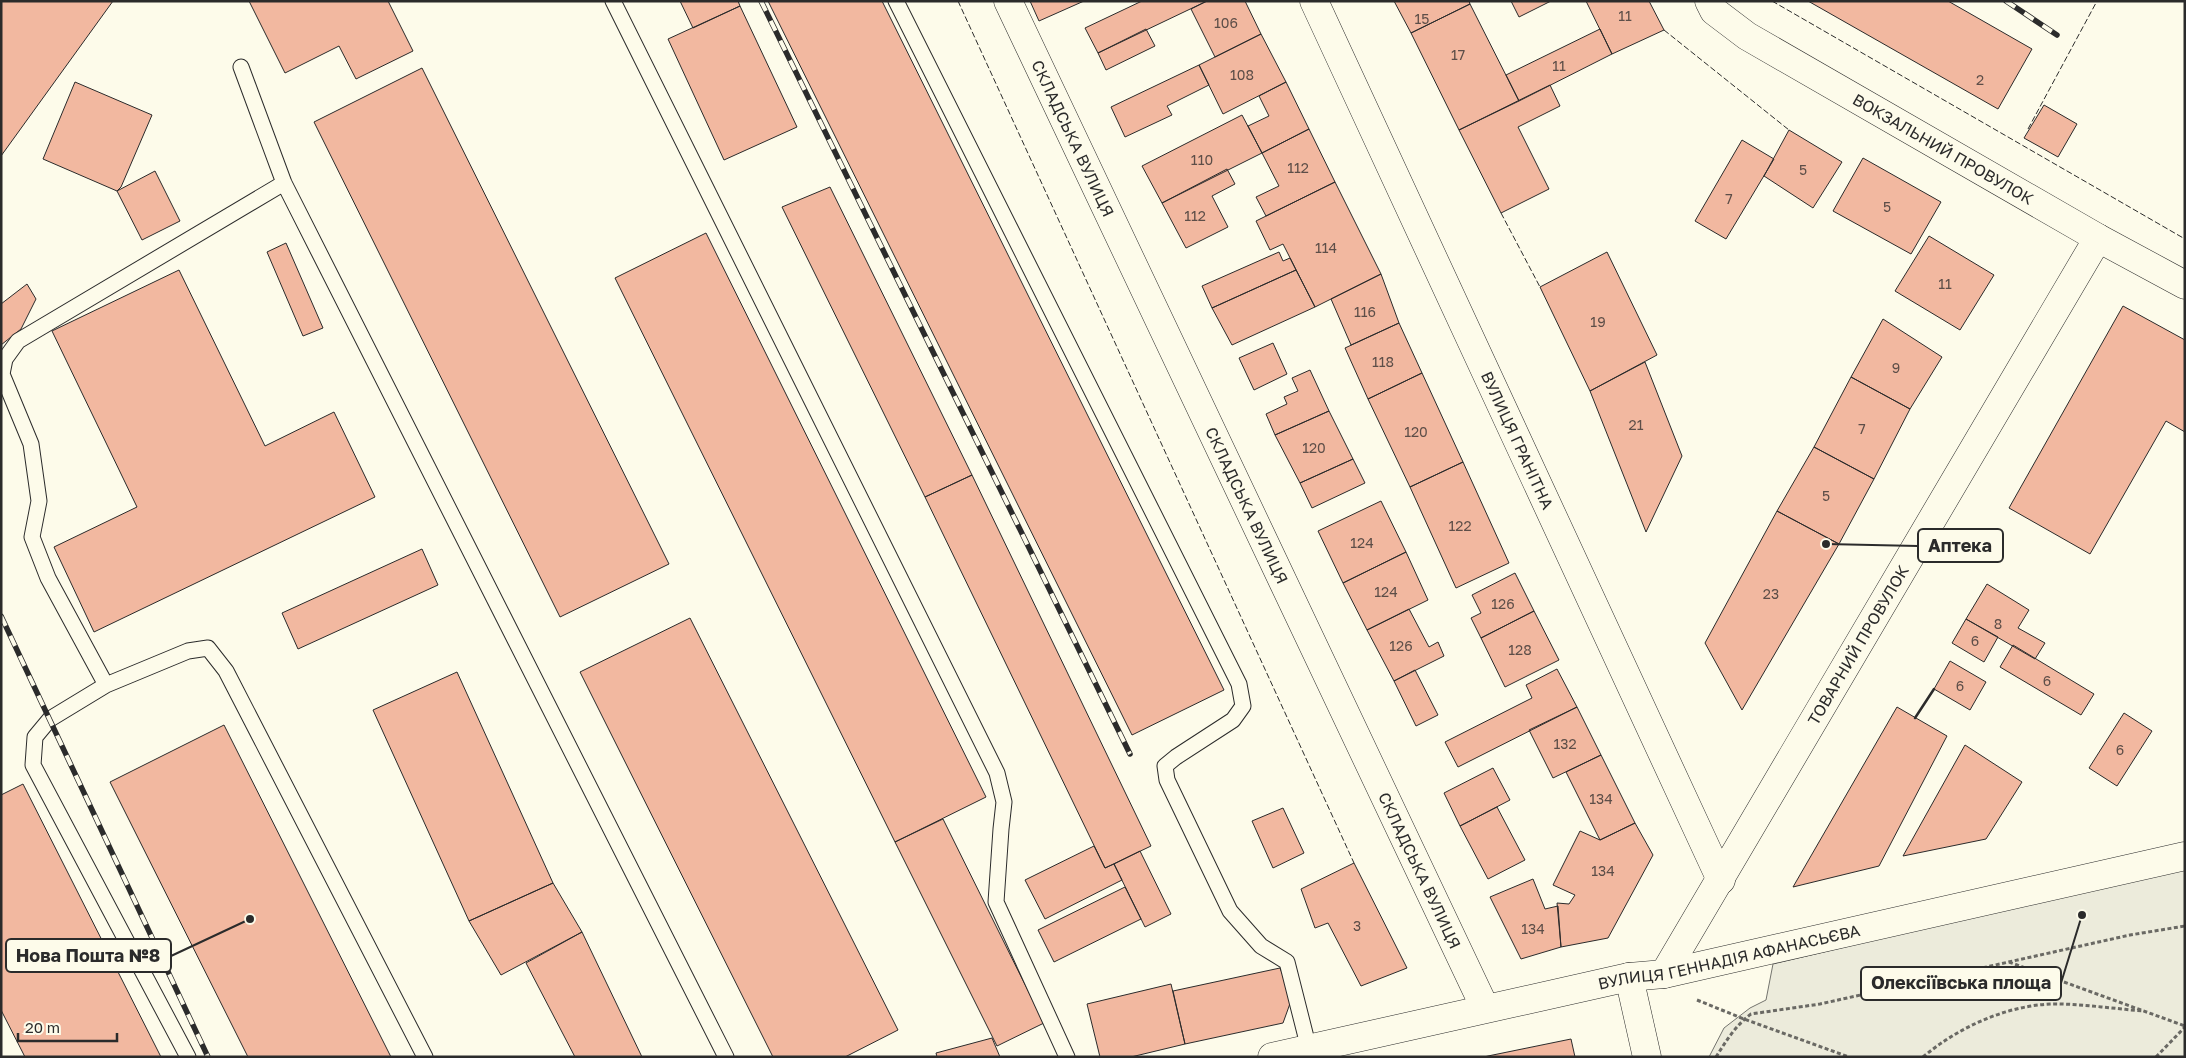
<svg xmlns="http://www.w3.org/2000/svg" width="2186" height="1058" font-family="'Golos Text',sans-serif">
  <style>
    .green { fill: #ecebdb; stroke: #74746e }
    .building { fill: #f2b8a0; stroke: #2b2b2b }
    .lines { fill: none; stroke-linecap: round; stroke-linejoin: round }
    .lane-casing { stroke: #2b2b2b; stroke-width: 17 }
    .street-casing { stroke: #2b2b2b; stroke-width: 29 }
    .path { stroke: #6a6964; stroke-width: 3; stroke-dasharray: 4 2.5; stroke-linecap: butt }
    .lane { stroke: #fdfbea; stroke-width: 15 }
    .street { stroke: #fdfbea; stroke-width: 28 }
    .rail-casing { stroke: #2b2b2b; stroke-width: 5.5 }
    .rail { stroke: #fdfbea; stroke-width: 4; stroke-dasharray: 11; stroke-linecap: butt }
    .fence { stroke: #2b2b2b; stroke-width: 1; stroke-dasharray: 6 2.5; stroke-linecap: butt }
    .wall { stroke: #2b2b2b; stroke-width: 2.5 }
    .labels { text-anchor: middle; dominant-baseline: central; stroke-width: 4; stroke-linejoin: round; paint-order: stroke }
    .number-label { font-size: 14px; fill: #5d4e48 }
    .street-label { font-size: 16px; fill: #2b2b2b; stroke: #fdfbea }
    .leader { fill: none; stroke: #2b2b2b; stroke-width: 2 }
    .callout-dot { fill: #2b2b2b; stroke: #fdfbea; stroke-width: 2 }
    .callout { fill: #fdfbea; stroke: #2b2b2b; stroke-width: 2 }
    .callout-label { font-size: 18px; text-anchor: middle; font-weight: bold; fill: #2b2b2b }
  </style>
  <rect width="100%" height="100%" fill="#fdfbea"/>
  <!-- green -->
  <path class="green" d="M2185,866V1057H1709L1724,1028L1750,1008L1766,1000L1773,964Z"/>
  <!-- building -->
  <path class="building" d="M1,1H113L1,156Z
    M249,1H388L413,51L356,79L339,46L285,73Z
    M680,1H738L740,6L693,28Z
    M768,1H882L1224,690L1132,735Z
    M1030,1H1084L1039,21Z
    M1142,1H1207L1098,53L1085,28Z
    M1207,1H1245L1261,34L1215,57L1191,9Z
    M1394,1H1469L1470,4L1411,33Z
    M1511,1H1551L1519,17Z
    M1586,1H1649L1664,30L1612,54Z
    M1808,1H1948L2032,49L1998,109Z
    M1470,4L1519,101L1459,130L1411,33Z
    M740,6L797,127L724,160L668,39Z
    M1146,29L1155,46L1106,70L1098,53Z
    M1600,29L1612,54L1519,101L1506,75Z
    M1261,34L1286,82L1223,114L1199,65Z
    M1199,65L1209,85L1167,106L1172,115L1125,137L1111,107Z
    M422,68L669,564L560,617L314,122Z
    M75,82L152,115L121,187L117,191L43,159Z
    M1286,82L1309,129L1262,153L1248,126L1269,116L1259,96Z
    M1550,85L1560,106L1518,127L1549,189L1501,213L1459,130Z
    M2044,105L2077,124L2058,157L2024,138Z
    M1242,115L1262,153L1162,203L1142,166Z
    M1309,129L1335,182L1266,216L1256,197L1279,186L1262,153Z
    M1789,130L1842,162L1813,208L1764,176Z
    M1742,140L1774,159L1726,239L1695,221Z
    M1863,158L1941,202L1911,254L1833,211Z
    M1227,169L1235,184L1212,196L1228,227L1186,248L1162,203Z
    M155,171L180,221L142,240L117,191Z
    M1335,182L1381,274L1315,307L1283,244L1270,250L1256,221Z
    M830,187L972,475L925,497L782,207Z
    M706,233L986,797L895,842L615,278Z
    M1929,236L1994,275L1960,330L1895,291Z
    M286,243L323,328L303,336L267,252Z
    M1279,252L1283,261L1290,258L1296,270L1212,308L1202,286Z
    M1607,252L1657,355L1590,391L1540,287Z
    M179,270L265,446L334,412L375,497L94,632L54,547L137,507L52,331Z
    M1296,270L1315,307L1232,345L1212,308Z
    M1381,274L1399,323L1351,345L1331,299Z
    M27,284L36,299L21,329L1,345V304Z
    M2123,306L2185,340V432L2166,421L2090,554L2009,508Z
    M1883,319L1942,357L1910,409L1851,377Z
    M1399,323L1422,373L1368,399L1345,348Z
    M1273,343L1287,374L1254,390L1239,358Z
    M1645,362L1682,456L1646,532L1590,391Z
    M1310,370L1329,411L1275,435L1266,414L1287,404L1284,397L1298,391L1292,378Z
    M1422,373L1463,462L1410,487L1368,399Z
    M1851,377L1910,409L1874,479L1814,447Z
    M1329,411L1353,459L1300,483L1275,435Z
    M1814,447L1874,479L1839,544L1777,511Z
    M1353,459L1365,483L1312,508L1300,483Z
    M1463,462L1509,563L1456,588L1410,487Z
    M972,475L1151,846L1105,868L925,497Z
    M1381,501L1406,552L1343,583L1318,531Z
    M1777,511L1839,544L1742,710L1705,643Z
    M422,549L438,585L298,649L282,613Z
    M1406,552L1428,600L1367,630L1343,583Z
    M1515,573L1534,611L1481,638L1471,618L1481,613L1472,595Z
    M1987,584L2029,610L2018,628L2045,643L2035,659L1966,619Z
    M1409,609L1429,647L1438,642L1444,656L1394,681L1367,630Z
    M1534,611L1559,660L1505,687L1481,638Z
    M690,618L898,1030L845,1057H773L580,672Z
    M1966,619L1998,637L1984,662L1952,643Z
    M2013,645L2094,694L2081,715L2000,667Z
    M1950,661L1986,682L1970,710L1934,689Z
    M1557,669L1577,707L1458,767L1445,742L1532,698L1526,685Z
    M1415,670L1438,715L1416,726L1394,681Z
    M457,672L553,883L469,921L373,710Z
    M1577,707L1601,755L1553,778L1529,730Z
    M1897,707L1947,736L1879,866L1793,887Z
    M2124,713L2152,731L2117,786L2089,768Z
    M224,725L391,1057H248L110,782Z
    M1965,745L2022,782L1986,839L1903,856Z
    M1601,755L1635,823L1600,840L1566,772Z
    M1493,768L1510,800L1460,826L1444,793Z
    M23,784L161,1057H25L1,1010V795Z
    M1497,807L1525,860L1488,879L1460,826Z
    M1283,808L1304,853L1273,868L1252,821Z
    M943,819L1044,1023L997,1046L895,842Z
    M1635,823L1653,855L1608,938L1561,947L1557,903L1569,904L1575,895L1553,885L1580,831L1600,840Z
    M1094,846L1105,868L1114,864L1122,880L1045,919L1025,880Z
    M1140,851L1171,914L1145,927L1114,864Z
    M1354,863L1407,968L1361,986L1328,923L1315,928L1301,889Z
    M1533,879L1545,909L1558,906L1561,947L1521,959L1490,897Z
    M553,883L582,932L501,975L469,921Z
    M1125,887L1141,919L1054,962L1038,930Z
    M582,932L642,1057H575L526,963Z
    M1280,968L1292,998L1283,1023L1185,1044L1173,991Z
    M1171,984L1185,1044L1131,1057H1100L1087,1004Z
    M992,1038L1000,1057H937L936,1053Z
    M1571,1039L1575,1057H1484L1488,1056Z"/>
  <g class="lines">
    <!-- lane casing -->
    <g class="lane-casing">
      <path id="lane" d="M613,1L997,773L1004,802L1001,829L996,902L1067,1057
        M896,1L1239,684L1243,706L1233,720L1176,757L1165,766L1167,780L1230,911L1261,946L1287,962L1309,1049
        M241,67L284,183L726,1057
        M106,685L48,578L32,537L39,501L31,444L2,374L5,359L18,341L284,183
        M188,1057L33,765L35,737L50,719L106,685L188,651L208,648L226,671L425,1057"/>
    </g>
    <!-- street casing -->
    <g class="street-casing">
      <g id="street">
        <path id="s1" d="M1008,1L1485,1008"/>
        <path id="s2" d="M1314,1L1721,880"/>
        <path id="s3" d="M1709,1L1714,11L1747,36L2098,238L2185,285"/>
        <path id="s4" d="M1664,974L2098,238"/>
        <path d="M1629,977L1647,1057"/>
        <path id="s5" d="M1272,1057L1629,977L1664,974L2185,856"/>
      </g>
    </g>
    <!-- path -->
    <path class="path" d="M2009,962L2185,1026
      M1697,1000L1744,1019L1849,1057
      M1716,1057C1726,1041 1736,1025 1751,1014L1820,1004L2130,935L2185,926
      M1923,1057C1961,1025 2014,1002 2063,1004C2090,1005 2117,1009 2144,1011
      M2156,1057L2185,1027"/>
    <!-- lane -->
    <use href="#lane" class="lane"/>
    <!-- street -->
    <use href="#street" class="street"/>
    <!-- rail casing -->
    <g class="rail-casing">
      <path id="rail" d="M761,1L1130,754
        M2006,1L2057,35
        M1,616L208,1057"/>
    </g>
    <!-- rail -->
    <use href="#rail" class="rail"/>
    <!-- fence -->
    <path class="fence" d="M958,1L1354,863
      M1772,1L2185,239
      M1664,30L1789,130
      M2028,129L2097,1
      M1501,213L1540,287"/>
    <!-- wall -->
    <path class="wall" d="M1915,718L1934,689"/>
  </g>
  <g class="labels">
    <!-- number labels -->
    <g class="number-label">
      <text x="1625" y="15">11</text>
      <text x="1422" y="18">15</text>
      <text x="1226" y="22">106</text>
      <text x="1458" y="54">17</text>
      <text x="1559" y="65">11</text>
      <text x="1242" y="74">108</text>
      <text x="1980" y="79">2</text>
      <text x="1202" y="159">110</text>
      <text x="1298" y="167">112</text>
      <text x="1803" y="169">5</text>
      <text x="1729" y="198">7</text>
      <text x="1887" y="206">5</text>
      <text x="1195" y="215">112</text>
      <text x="1326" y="247">114</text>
      <text x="1945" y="283">11</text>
      <text x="1365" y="311">116</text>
      <text x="1598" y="321">19</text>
      <text x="1383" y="361">118</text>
      <text x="1896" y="367">9</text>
      <text x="1636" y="424">21</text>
      <text x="1862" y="428">7</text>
      <text x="1416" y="431">120</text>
      <text x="1314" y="447">120</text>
      <text x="1826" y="495">5</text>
      <text x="1460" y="525">122</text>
      <text x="1362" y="542">124</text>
      <text x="1386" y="591">124</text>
      <text x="1771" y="593">23</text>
      <text x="1503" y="603">126</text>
      <text x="1998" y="623">8</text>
      <text x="1975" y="640">6</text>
      <text x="1401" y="645">126</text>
      <text x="1520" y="649">128</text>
      <text x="2047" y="680">6</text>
      <text x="1960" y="685">6</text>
      <text x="1565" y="743">132</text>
      <text x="2120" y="749">6</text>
      <text x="1601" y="798">134</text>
      <text x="1603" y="870">134</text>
      <text x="1357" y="925">3</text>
      <text x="1533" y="928">134</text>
    </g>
    <!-- street labels -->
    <g class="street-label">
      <text stroke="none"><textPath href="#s1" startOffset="152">СКЛАДСЬКА ВУЛИЦЯ</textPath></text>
      <text stroke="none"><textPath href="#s3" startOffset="279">ВОКЗАЛЬНИЙ ПРОВУЛОК</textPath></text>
      <text stroke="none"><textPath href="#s2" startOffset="484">ВУЛИЦЯ ГРАНІТНА</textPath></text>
      <text stroke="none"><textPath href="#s1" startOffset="558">СКЛАДСЬКА ВУЛИЦЯ</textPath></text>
      <text stroke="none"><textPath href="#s4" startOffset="382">ТОВАРНИЙ ПРОВУЛОК</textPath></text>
      <text stroke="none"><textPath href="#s1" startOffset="962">СКЛАДСЬКА ВУЛИЦЯ</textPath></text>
      <text stroke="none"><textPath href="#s5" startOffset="468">ВУЛИЦЯ ГЕННАДІЯ АФАНАСЬЄВА</textPath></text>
    </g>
  </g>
  <!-- callouts -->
  <path class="leader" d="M1826 544L1918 546M250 919L171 956M2082 915L2061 983"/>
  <g class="callout-dot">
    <circle cx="1826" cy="544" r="5"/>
    <circle cx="250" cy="919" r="5"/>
    <circle cx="2082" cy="915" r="5"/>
  </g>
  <g class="callout">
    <rect x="1918" y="529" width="85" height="33" rx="5"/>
    <rect x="6" y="939" width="165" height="33" rx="5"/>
    <rect x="1861" y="967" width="200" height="33" rx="5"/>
  </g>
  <g class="callout-label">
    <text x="1960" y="552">Аптека</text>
    <text x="88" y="962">Нова Пошта №8</text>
    <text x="1961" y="989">Олексіївська площа</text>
  </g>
  <!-- border -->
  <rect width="2186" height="1058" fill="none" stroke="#2b2b2b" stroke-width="5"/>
  <!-- scale -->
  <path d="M18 1033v8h99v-8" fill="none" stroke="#2b2b2b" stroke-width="2.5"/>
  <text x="25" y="1033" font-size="15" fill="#2b2b2b" stroke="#fdfbea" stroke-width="4" paint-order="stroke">20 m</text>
</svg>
